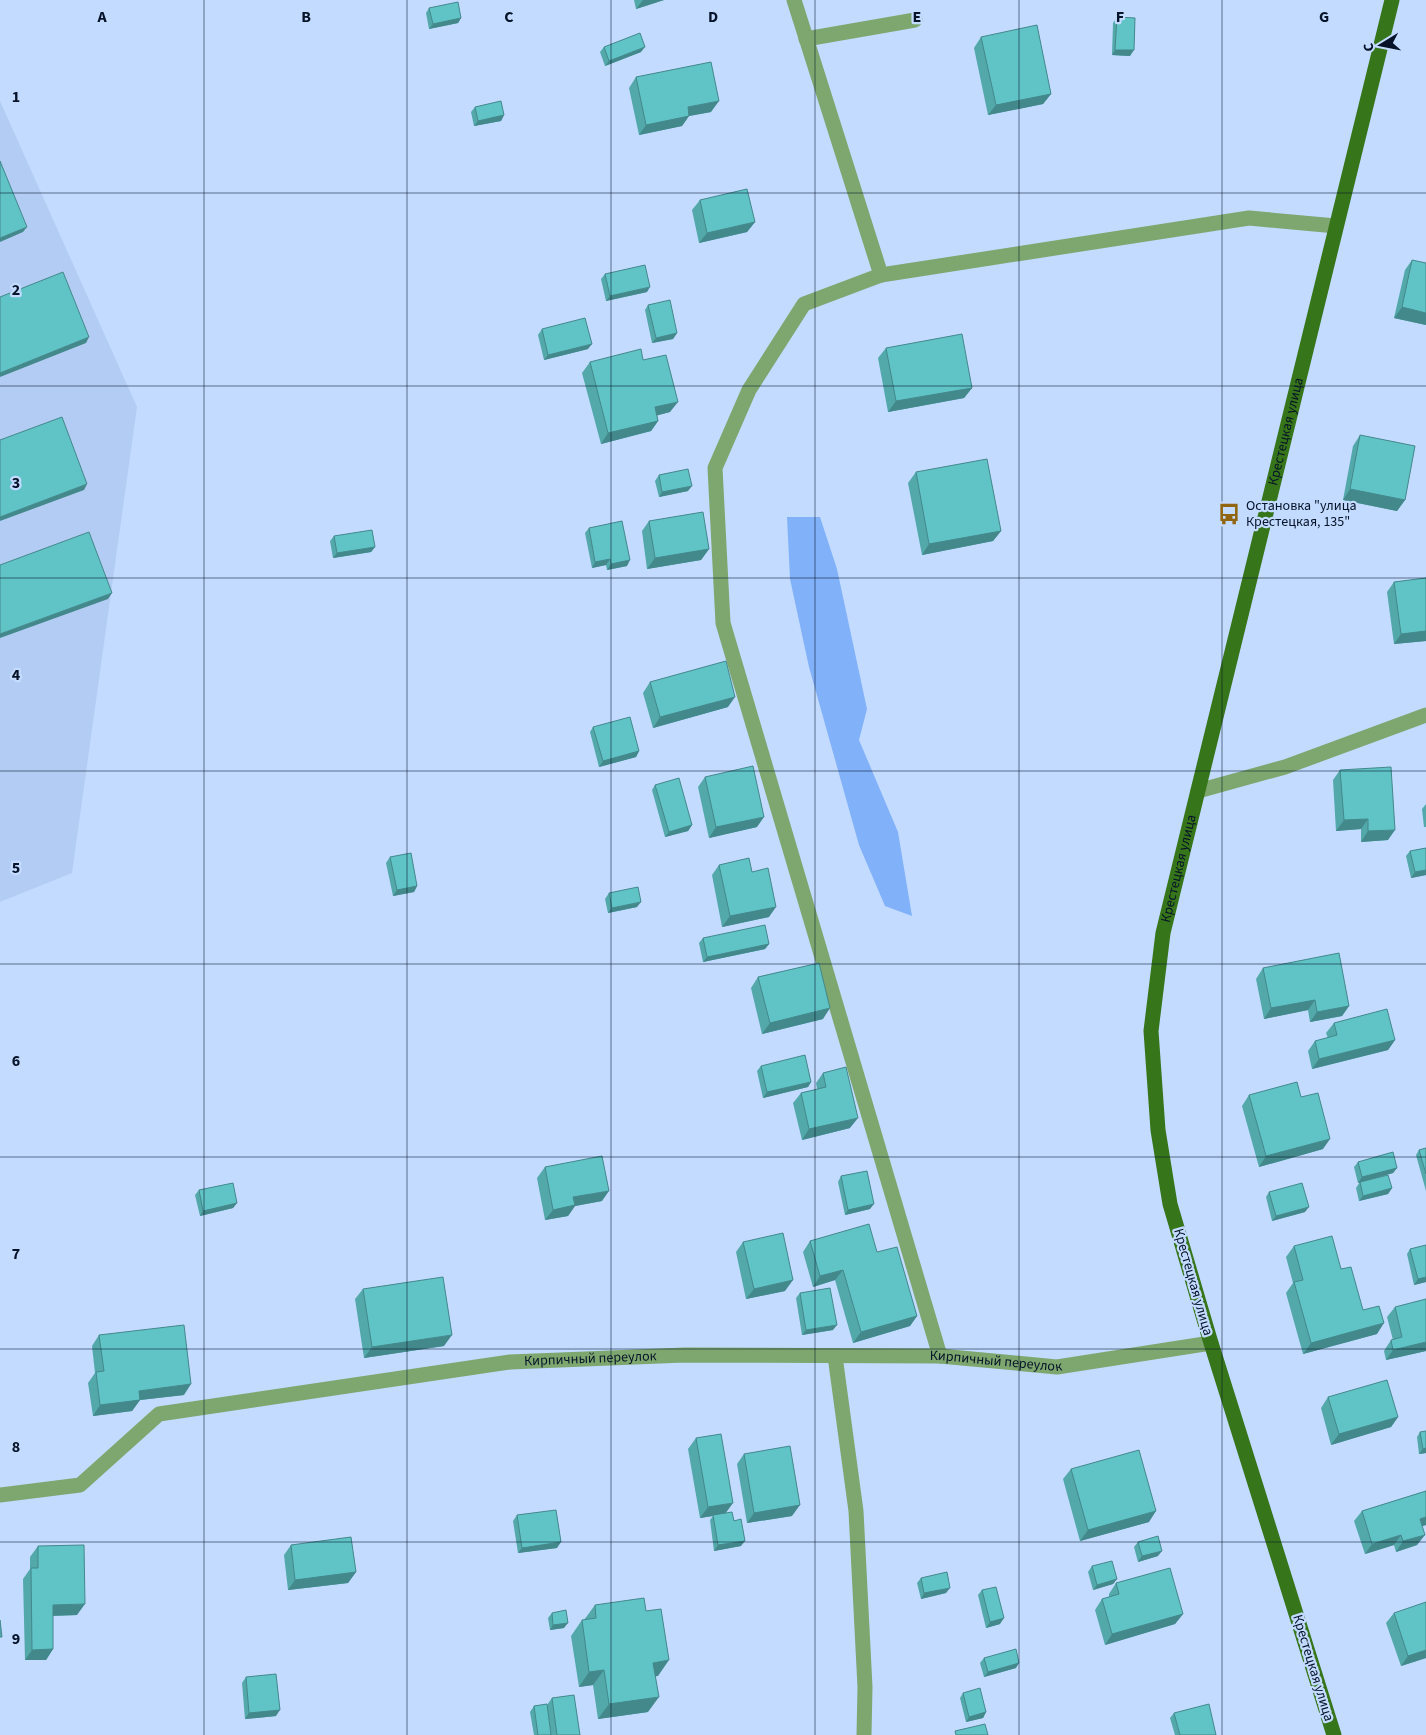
<svg xmlns="http://www.w3.org/2000/svg" width="1426" height="1735" font-family="'Source Sans 3',sans-serif">
  <style>
    .built { fill: #b3ccf3 }
    .water { fill: #81b1f8 }
    .lines { fill: none; stroke-linecap: round; stroke-linejoin: round }
    .lane { stroke: #7da76f; stroke-width: 15 }
    .street { stroke: #7da76f; stroke-width: 15 }
    .primary { stroke: #36751a; stroke-width: 15 }
    .wall { fill: #53a8aa }
    .shaded-wall { fill: #43888b }
    .building { fill: #60c3c6; stroke: #43888b }
    .grid { fill: none; stroke: #061328; stroke-width: 1; stroke-opacity: 0.55 }
    .labels { text-anchor: middle; dominant-baseline: central; stroke-width: 4.5; stroke-linejoin: round; paint-order: stroke }
    .street-label { font-size: 14px; fill: #061328; stroke: #c3dbff }
    .poi-label { font-size: 14px; fill: #061328; stroke: #c3dbff; text-anchor: start }
    .grid-label { font-size: 16px; text-anchor: middle; font-weight: bold; fill: #061328; stroke: #c3dbff; stroke-width: 4.5; stroke-linejoin: round; paint-order: stroke }
  </style>
  <rect width="100%" height="100%" fill="#c3dbff"/>
  <!-- built -->
  <path class="built" d="M0,101L137,407L72,873L0,902Z"/>
  <!-- water -->
  <path class="water" d="M787,517H820L837,569L867,709L859,740L898,832L912,916L885,906L859,845L809,667L790,579Z"/>
  <g class="lines">
    <!-- lane -->
    <path class="lane" d="M806,39L915,20
      M835,1356L856,1511L865,1687L864,1735"/>
    <!-- street -->
    <g class="street">
      <path d="M794,0L881,275"/>
      <path d="M1198,791L1285,767L1426,715"/>
      <path d="M940,1356L723,623L715,468L749,390L804,304L881,275L1249,218L1336,226"/>
      <path id="s1" d="M0,1495L80,1485L159,1414L510,1362L685,1355L940,1356L1057,1367L1211,1343"/>
    </g>
    <!-- primary -->
    <path class="primary" id="s2" d="M1334,1735L1211,1343L1170,1204L1158,1130L1151,1031L1163,933L1392,0"/>
  </g>
  <!-- wall -->
  <path class="wall" d="M634,0H664L636,9Z
    M429,8L461,18L458,23L429,29L426,13Z
    M1117,17L1130,56L1112,55L1113,23Z
    M981,37L1051,94L1043,104L988,115L974,48Z
    M604,47L641,52L605,66L600,52Z
    M636,77L711,112L689,116L682,126L639,135L629,88Z
    M475,107L504,115L501,121L474,126L471,112Z
    M700,200L755,222L747,232L699,243L692,210Z
    M1412,260L1426,325L1394,318L1405,270Z
    M605,274L647,292L606,301L601,279Z
    M648,305L677,333L673,339L652,343L645,310Z
    M542,329L588,349L544,360L538,335Z
    M886,348L972,388L964,398L888,412L878,358Z
    M643,360L670,412L657,415L658,421L651,431L601,444L582,373L590,362Z
    M1360,435L1405,500L1397,511L1343,500L1353,446Z
    M916,472L1001,531L993,541L922,555L908,483Z
    M659,475L688,491L659,497L655,481Z
    M649,521L709,549L701,560L647,569L642,531Z
    M589,528L627,566L607,570L606,565L592,568L585,533Z
    M334,536L375,547L371,552L333,558L330,541Z
    M1426,578V641L1394,644L1387,592L1394,582Z
    M650,682L728,707L653,728L643,693Z
    M593,727L639,751L636,757L599,767L590,732Z
    M1340,770L1388,840L1361,842V829L1336,831L1333,780Z
    M705,777L757,827L709,838L698,787Z
    M655,785L692,825L688,831L665,837L652,790Z
    M1426,804V827H1424L1422,809Z
    M1426,848V875L1411,878L1406,856L1410,851Z
    M390,857L417,886L414,892L393,896L386,863Z
    M719,865L752,872L769,917L722,927L712,875Z
    M609,893L637,907L608,913L605,899Z
    M703,938L769,944L765,949L703,962L699,943Z
    M1263,968L1349,1006L1342,1016L1310,1022L1308,1010L1264,1019L1256,979Z
    M758,977L823,1019L762,1034L751,988Z
    M1334,1023L1395,1040L1388,1050L1312,1069L1308,1051L1315,1041L1328,1038L1326,1033Z
    M761,1066L811,1082L808,1087L763,1098L757,1071Z
    M823,1073L850,1128L802,1140L793,1103L801,1093L817,1089L816,1083Z
    M1249,1095L1301,1097L1323,1149L1259,1167L1242,1106Z
    M1426,1148V1191L1416,1155L1419,1150Z
    M1358,1162L1397,1168L1393,1173L1358,1183L1354,1167Z
    M545,1167L602,1201L575,1206L568,1216L545,1220L537,1178Z
    M841,1176L870,1209L845,1215L838,1182Z
    M1360,1182L1392,1188L1388,1194L1359,1201L1356,1188Z
    M199,1190L237,1203L233,1208L200,1216L195,1195Z
    M1269,1192L1305,1212L1272,1221L1266,1197Z
    M810,1241L917,1316L910,1326L853,1343L835,1280L813,1287L803,1252Z
    M743,1242L785,1291L746,1299L736,1252Z
    M1426,1245V1282L1414,1285L1407,1254L1410,1249Z
    M1294,1246L1363,1310L1377,1334L1303,1354L1286,1293L1293,1283L1286,1257Z
    M363,1289L444,1346L364,1358L355,1299Z
    M800,1293L833,1330L802,1335L796,1298Z
    M1395,1307L1426,1351L1386,1360L1384,1351L1391,1340H1393L1387,1317Z
    M99,1335L184,1395L140,1400L132,1411L93,1416L88,1383L95,1373L92,1346Z
    M1328,1397L1398,1417L1391,1427L1331,1445L1321,1408Z
    M1420,1432L1426,1453L1419,1454L1417,1437Z
    M696,1438L726,1513L734,1521L741,1546L714,1551L710,1520L713,1516L700,1518L688,1449Z
    M744,1454L792,1516L747,1523L737,1464Z
    M1071,1469L1149,1522L1080,1541L1063,1479Z
    M1426,1491V1525L1422,1526L1417,1545L1396,1552L1394,1545L1365,1554L1354,1521L1362,1511Z
    M517,1515L557,1548L518,1553L513,1521Z
    M1138,1542L1158,1556L1138,1562L1134,1547Z
    M291,1545L356,1572L348,1583L288,1590L284,1555Z
    M38,1546L77,1615L53,1616V1649L46,1660H25L23,1579L30,1569V1557Z
    M1092,1566L1117,1579L1113,1584L1093,1590L1088,1572Z
    M921,1578L946,1593L921,1599L917,1583Z
    M1116,1583L1183,1614L1175,1624L1105,1645L1095,1610L1102,1599L1109,1597V1594Z
    M982,1590L1000,1624L986,1628L978,1595Z
    M595,1605L658,1676H656L648,1712L598,1719L593,1685L579,1687L571,1636L582,1620H584Z
    M552,1613L564,1628L550,1630L548,1618Z
    M1394,1613L1426,1658L1401,1666L1386,1623Z
    M984,1658L1016,1668L984,1677L980,1663Z
    M246,1677L276,1716L245,1719L242,1683Z
    M963,1693L986,1712L983,1718L966,1722L960,1698Z
    M552,1698L580,1735H534L530,1712L534,1706L547,1705Z
    M1174,1713L1216,1735H1175L1170,1718Z"/>
  <!-- shaded-wall -->
  <path class="shaded-wall" d="M643,0H664L636,9Z
    M461,18L458,23L429,29L433,24Z
    M645,47L641,52L605,66L609,61Z
    M1115,50H1134L1130,56L1112,55Z
    M1051,94L1043,104L988,115L996,105Z
    M719,101L711,112L689,116L682,126L639,135L646,125L688,107Z
    M504,115L501,121L474,126L478,121Z
    M755,222L747,232L699,243L707,233Z
    M27,227L23,232L0,242V238Z
    M650,287L647,292L606,301L610,296Z
    M1402,307L1426,313V325L1394,318Z
    M677,333L673,339L652,343L656,338Z
    M89,337L86,343L0,377V373Z
    M592,344L588,349L544,360L548,355Z
    M972,388L964,398L888,412L896,401Z
    M678,402L670,412L648,418L655,407Z
    M658,421L651,431L601,444L608,433Z
    M87,484L84,490L0,521V517Z
    M692,486L688,491L659,497L662,492Z
    M1350,489L1405,500L1397,511L1343,500Z
    M1001,531L993,541L922,555L929,544Z
    M375,547L371,552L333,558L337,553Z
    M709,549L701,560L647,569L655,558Z
    M610,559L606,565L592,568L595,562Z
    M630,560L627,566L607,570L611,564Z
    M112,593L108,599L0,638V634Z
    M1426,631V641L1394,644L1401,634Z
    M735,697L728,707L653,728L660,717Z
    M639,751L636,757L599,767L603,761Z
    M764,817L757,827L709,838L716,827Z
    M1368,819L1361,829L1336,831L1344,820Z
    M692,825L688,831L665,837L669,832Z
    M1395,830L1388,840L1361,842L1368,831Z
    M1426,870V875L1411,878L1415,872Z
    M417,886L414,892L393,896L397,890Z
    M641,902L637,907L608,913L612,908Z
    M776,907L769,917L722,927L730,916Z
    M769,944L765,949L703,962L707,957Z
    M1315,1000L1308,1010L1264,1019L1271,1008Z
    M1349,1006L1342,1016L1310,1022L1317,1012Z
    M830,1008L823,1019L762,1034L770,1023Z
    M1395,1040L1388,1050L1312,1069L1319,1059Z
    M811,1082L808,1087L763,1098L767,1092Z
    M858,1118L850,1128L802,1140L809,1129Z
    M1330,1139L1323,1149L1259,1167L1266,1156Z
    M1397,1168L1393,1173L1358,1183L1362,1177Z
    M1392,1188L1388,1194L1359,1201L1363,1196Z
    M609,1191L602,1201L575,1206L568,1216L545,1220L553,1210L573,1197Z
    M237,1203L233,1208L200,1216L203,1211Z
    M874,1204L870,1209L845,1215L848,1210Z
    M1309,1207L1305,1212L1272,1221L1276,1216Z
    M843,1270L835,1280L813,1287L820,1276Z
    M1426,1277V1282L1414,1285L1418,1279Z
    M793,1280L785,1291L746,1299L754,1289Z
    M917,1316L910,1326L853,1343L861,1332Z
    M1384,1323L1377,1334L1303,1354L1311,1343Z
    M837,1325L833,1330L802,1335L806,1330Z
    M452,1335L444,1346L364,1358L372,1347Z
    M1426,1342V1351L1386,1360L1393,1350Z
    M191,1384L184,1395L131,1401L139,1391Z
    M140,1400L132,1411L93,1416L100,1405Z
    M1398,1417L1391,1427L1331,1445L1339,1434Z
    M1426,1448V1453L1419,1454L1423,1449Z
    M733,1503L725,1514L700,1518L708,1507Z
    M800,1505L792,1516L747,1523L754,1513Z
    M1156,1511L1149,1522L1080,1541L1088,1530Z
    M1426,1517V1525L1413,1529L1420,1519Z
    M1401,1535L1394,1545L1365,1554L1372,1544Z
    M1425,1535L1417,1545L1396,1552L1403,1541Z
    M745,1541L741,1546L714,1551L718,1545Z
    M561,1542L557,1548L518,1553L522,1548Z
    M1162,1551L1158,1556L1138,1562L1142,1556Z
    M356,1572L348,1583L288,1590L295,1580Z
    M1117,1579L1113,1584L1093,1590L1097,1585Z
    M950,1588L946,1593L921,1599L924,1593Z
    M85,1604L77,1615L45,1616L53,1605Z
    M1183,1614L1175,1624L1105,1645L1112,1634Z
    M1004,1618L1000,1624L986,1628L990,1622Z
    M568,1623L564,1628L550,1630L553,1625Z
    M53,1649L46,1660H25L32,1650Z
    M1426,1650V1658L1401,1666L1408,1656Z
    M669,1660L658,1676L643,1678L653,1663Z
    M1019,1663L1016,1668L984,1677L988,1672Z
    M604,1670L593,1685L579,1687L589,1672Z
    M659,1697L648,1712L598,1719L609,1704Z
    M280,1710L276,1716L245,1719L249,1713Z
    M986,1712L983,1718L966,1722L969,1717Z"/>
  <!-- building -->
  <path class="building" d="M458,2L461,18L433,24L429,8Z
    M1117,17L1135,18L1134,50H1115Z
    M1037,25L1051,94L996,105L981,37Z
    M640,33L645,47L609,61L604,47Z
    M711,62L719,101L688,107L689,116L646,125L636,77Z
    M501,101L504,115L478,121L475,107Z
    M0,161L27,227L0,238Z
    M747,189L755,222L707,233L700,200Z
    M1412,260L1426,263V313L1402,307Z
    M645,265L650,287L610,296L605,274Z
    M63,272L89,337L0,373V297Z
    M670,300L677,333L656,338L648,305Z
    M585,318L592,344L548,355L542,329Z
    M962,334L972,388L896,401L886,348Z
    M641,349L643,360L666,355L678,402L655,407L658,421L608,433L590,362Z
    M62,417L87,484L0,517V440Z
    M1360,435L1415,446L1405,500L1350,489Z
    M987,459L1001,531L929,544L916,472Z
    M688,469L692,486L662,492L659,475Z
    M703,512L709,549L655,558L649,521Z
    M622,521L630,560L611,564L610,559L595,562L589,528Z
    M372,530L375,547L337,553L334,536Z
    M89,532L112,593L0,634V565Z
    M1426,578V631L1401,634L1394,582Z
    M726,661L735,697L660,717L650,682Z
    M630,717L639,751L603,761L593,727Z
    M753,766L764,817L716,827L705,777Z
    M1391,767L1395,830L1368,831V819L1344,820L1340,770Z
    M679,778L692,825L669,832L655,785Z
    M1426,848V870L1415,872L1410,851Z
    M411,853L417,886L397,890L390,857Z
    M749,858L752,872L768,868L776,907L730,916L719,865Z
    M638,887L641,902L612,908L609,893Z
    M765,925L769,944L707,957L703,938Z
    M1339,953L1349,1006L1317,1012L1315,1000L1271,1008L1263,968Z
    M819,963L830,1008L770,1023L758,977Z
    M1387,1009L1395,1040L1319,1059L1315,1041L1337,1035L1334,1023Z
    M805,1055L811,1082L767,1092L761,1066Z
    M846,1067L858,1118L809,1129L801,1093L826,1087L823,1073Z
    M1297,1082L1301,1097L1318,1093L1330,1139L1266,1156L1249,1095Z
    M1426,1148V1174L1419,1150Z
    M1393,1152L1397,1168L1362,1177L1358,1162Z
    M602,1156L609,1191L573,1197L575,1205L553,1210L545,1167Z
    M867,1171L874,1204L848,1210L841,1176Z
    M1388,1175L1392,1188L1363,1196L1360,1182Z
    M233,1183L237,1203L203,1211L199,1190Z
    M1302,1183L1309,1207L1276,1216L1269,1192Z
    M869,1224L877,1252L897,1247L917,1316L861,1332L843,1270L820,1276L810,1241Z
    M783,1233L793,1280L754,1289L743,1242Z
    M1332,1236L1341,1269L1351,1267L1363,1310L1379,1306L1384,1323L1311,1343L1294,1282L1303,1280L1294,1246Z
    M1426,1245V1277L1418,1279L1410,1249Z
    M443,1277L452,1335L372,1347L363,1289Z
    M830,1288L837,1325L806,1330L800,1293Z
    M1426,1299V1342L1393,1350L1391,1340L1402,1337L1395,1307Z
    M184,1325L191,1384L139,1391L140,1400L100,1405L96,1372L104,1371L99,1335Z
    M1387,1380L1398,1417L1339,1434L1328,1397Z
    M1426,1431V1448L1423,1449L1420,1432Z
    M721,1434L733,1503L708,1507L696,1438Z
    M790,1446L800,1505L754,1513L744,1454Z
    M1139,1450L1156,1511L1088,1530L1071,1469Z
    M1426,1491V1517L1420,1519L1425,1535L1403,1541L1401,1535L1372,1544L1362,1511Z
    M556,1510L561,1542L522,1548L517,1515Z
    M732,1512L734,1521L741,1519L745,1541L718,1545L713,1515Z
    M1158,1536L1162,1551L1142,1556L1138,1542Z
    M351,1537L356,1572L295,1580L291,1545Z
    M84,1545L85,1604L53,1605V1649L32,1650L31,1568H38V1546Z
    M1112,1561L1117,1579L1097,1585L1092,1566Z
    M1170,1568L1183,1614L1112,1634L1102,1599L1119,1594L1116,1583Z
    M947,1572L950,1588L924,1593L921,1578Z
    M996,1587L1004,1618L990,1622L982,1590Z
    M644,1598L646,1611L661,1609L669,1660L653,1663L659,1697L609,1704L604,1670L589,1672L582,1620L596,1618L595,1605Z
    M1426,1602V1650L1408,1656L1394,1613Z
    M566,1610L568,1623L553,1625L552,1613Z
    M0,1620L2,1637H0Z
    M1016,1649L1019,1663L988,1672L984,1658Z
    M276,1674L280,1710L249,1713L246,1677Z
    M980,1688L986,1712L969,1717L963,1693Z
    M574,1695L580,1735H557L552,1698Z
    M547,1704L551,1735H538L534,1706Z
    M1209,1704L1216,1735H1180L1174,1713Z
    M985,1724L988,1735H956L955,1731Z"/>
  <!-- grid -->
  <path class="grid" d="M204,0V1735M407,0V1735M611,0V1735M815,0V1735M1019,0V1735M1222,0V1735M0,193H1426M0,386H1426M0,578H1426M0,771H1426M0,964H1426M0,1157H1426M0,1349H1426M0,1542H1426"/>
  <!-- icons -->
  <defs>
    <g id="bus-bare" transform="scale(1.725)"><path d="M-5-6H5V4H4V6H2V4H-2V6H-4V4H-5ZM-3.5-4V0h7V-4ZM-3.5 1.2v1.5H-2V1.2ZM2 1.2v1.5H3.5V1.2Z" fill="#926610" stroke="#c3dbff" stroke-width="2.5" paint-order="stroke"/></g>
  </defs>
  <g fill-rule="evenodd">
    <use href="#bus-bare" x="1229" y="514"/>
  </g>
  <g class="labels">
    <!-- street labels -->
    <g class="street-label">
      <text stroke="none"><textPath href="#s2" startOffset="1345">Крестецкая улица</textPath></text>
      <text stroke="none"><textPath href="#s2" startOffset="895">Крестецкая улица</textPath></text>
      <text transform="translate(1193 1282) rotate(74)">Крестецкая улица</text>
      <text stroke="none"><textPath href="#s1" startOffset="622">Кирпичный переулок</textPath></text>
      <text stroke="none"><textPath href="#s1" startOffset="1028">Кирпичный переулок</textPath></text>
      <text transform="translate(1313 1668) rotate(73)">Крестецкая улица</text>
    </g>
    <!-- poi labels -->
    <g class="poi-label">
      <text x="1246" y="506">Остановка "улица<tspan x="1246" dy="16">Крестецкая, 135"</tspan></text>
    </g>
  </g>
  <g class="grid-label">
    <text x="102" y="22">A</text>
    <text x="306" y="22">B</text>
    <text x="509" y="22">C</text>
    <text x="713" y="22">D</text>
    <text x="917" y="22">E</text>
    <text x="1120" y="22">F</text>
    <text x="1324" y="22">G</text>
    <text x="16" y="102">1</text>
    <text x="16" y="295">2</text>
    <text x="16" y="488">3</text>
    <text x="16" y="680">4</text>
    <text x="16" y="873">5</text>
    <text x="16" y="1066">6</text>
    <text x="16" y="1259">7</text>
    <text x="16" y="1452">8</text>
    <text x="16" y="1644">9</text>
  </g>
  <!-- north arrow -->
  <g transform="translate(1381 45) rotate(260)" stroke="#c3dbff" stroke-width="4" paint-order="stroke">
  <path d="M0-4L9 19L0 12L-9 19Z" fill="#061328"/>
  <text y="-8" font-size="14" font-weight="bold" text-anchor="middle" fill="#061328">С</text>
  </g>
</svg>
